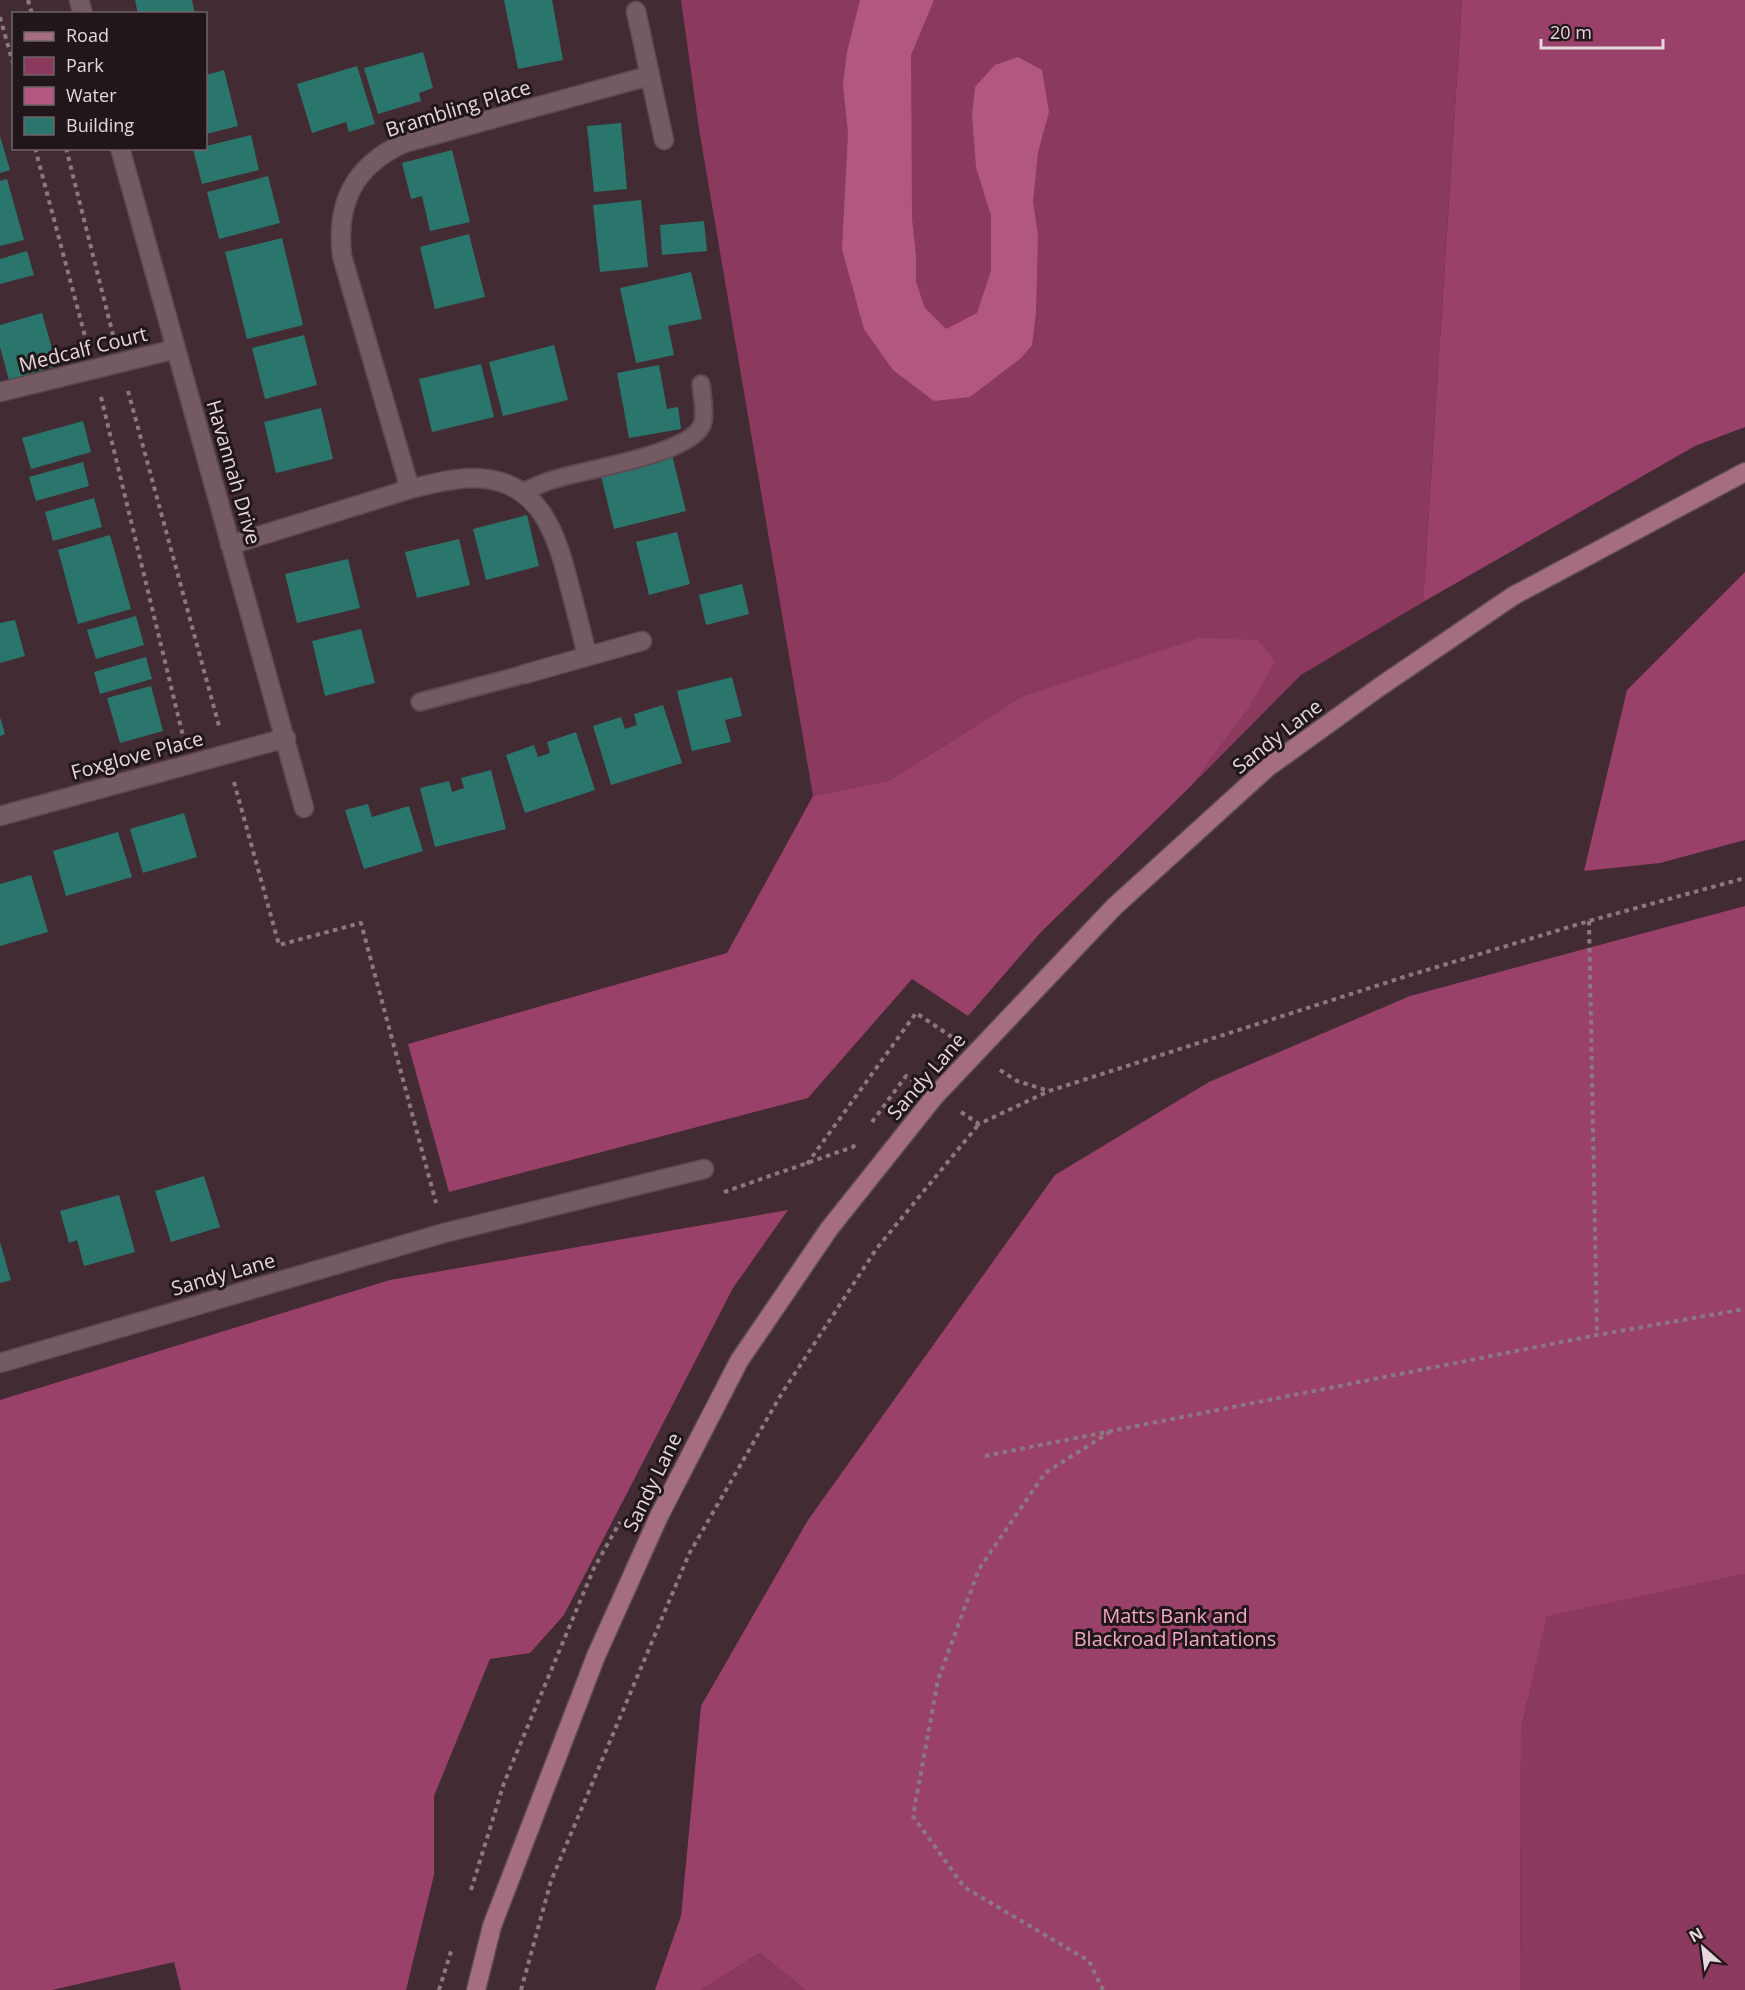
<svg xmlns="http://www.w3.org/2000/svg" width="1745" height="1990" font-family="'Open Sans',sans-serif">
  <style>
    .green { fill: #8c395e }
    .forest { fill: #994168 }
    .water { fill: #b2587e }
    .building { fill: #2a766c }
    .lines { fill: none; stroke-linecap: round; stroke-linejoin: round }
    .service-casing { stroke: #5c4a51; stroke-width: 20 }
    .minor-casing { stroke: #5c4a51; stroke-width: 21 }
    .primary-casing { stroke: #5c4a51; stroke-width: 21 }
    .path { stroke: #8c787f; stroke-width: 4; stroke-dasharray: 4.5 4.5; stroke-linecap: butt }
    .service { stroke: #745a63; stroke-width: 16 }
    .minor { stroke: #745a63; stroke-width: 18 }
    .primary { stroke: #a56d82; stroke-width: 18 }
    .labels { text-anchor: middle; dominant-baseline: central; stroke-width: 6; stroke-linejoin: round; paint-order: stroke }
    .street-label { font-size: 20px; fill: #e6d7dc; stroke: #21171a }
    .park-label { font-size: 20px; fill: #f1a8c3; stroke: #21171a }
  </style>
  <rect width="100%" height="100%" fill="#422b33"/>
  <!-- green -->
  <path class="green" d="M681,0H1462L1423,602L1301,675L1192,785L1246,712L1021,697L890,780L813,796L699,129Z
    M1745,1574V1990H1520L1521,1730L1547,1615Z
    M760,1953L805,1990H701Z"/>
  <!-- forest -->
  <path class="forest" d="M1462,0H1745V427L1695,446L1423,602Z
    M1745,572V840L1660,863L1584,871L1627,690Z
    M1200,638L1258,640L1275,662L1246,712L1192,785L1041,932L968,1016L912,979L808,1098L449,1192L408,1044L727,953L813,796L890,780L1021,697Z
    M1745,906V1574L1547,1616L1521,1730L1520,1990H805L760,1953L701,1990H655L681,1916L701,1706L808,1520L1055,1175L1209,1082L1410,996Z
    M788,1210L733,1288L564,1615L530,1653L490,1659L434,1796V1875L406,1990H181L174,1962L52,1990H0V1400L390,1280Z"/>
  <!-- water -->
  <path class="water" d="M860,0H934L911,55L912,219L916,256V282L925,308L946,329L977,313L991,271V216L976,167L972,115L975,87L995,65L1018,57L1042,70L1049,112L1038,152L1033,202L1038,235L1036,313L1032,345L1021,358L970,397L934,401L893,370L864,329L842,249L848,133L843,85L847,52Z"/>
  <!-- building -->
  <path class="building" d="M135,0H192L195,14H138Z
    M504,0H552L563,60L518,69Z
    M423,52L433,88L419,93L421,101L378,114L364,68Z
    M357,66L375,124L349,132L346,122L312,133L297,84Z
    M224,70L238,126L206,134V75Z
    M621,123L627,189L594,192L587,126Z
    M251,135L259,170L202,184L193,149L206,148V146Z
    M0,136L10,170L0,173Z
    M452,150L470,222L430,231L422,196L411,199L402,163Z
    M268,176L280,223L219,239L207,192Z
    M7,179L24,240L0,246V181Z
    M641,200L648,267L600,272L593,205Z
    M704,221L707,251L662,255L660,225Z
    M469,234L485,297L435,309L420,247Z
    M282,238L303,325L247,339L225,252Z
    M27,251L34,275L0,284V259Z
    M691,272L702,319L668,326L674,355L636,363L620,288Z
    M42,313L57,366L9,380L0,347V325Z
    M304,335L317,385L265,399L252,348Z
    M554,345L568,400L503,416L489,362Z
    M481,364L494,417L432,432L419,379Z
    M659,365L667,409L678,407L681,429L629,438L617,373Z
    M321,408L333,459L276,473L264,422Z
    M83,421L91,452L31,469L22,438Z
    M672,455L686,511L614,529L600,472Z
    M83,462L89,486L36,501L29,477Z
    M94,498L102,527L53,541L45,512Z
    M527,515L539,566L486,580L473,529Z
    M677,532L690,584L649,595L636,542Z
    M110,535L131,609L78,624L58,550Z
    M459,539L470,585L417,598L405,552Z
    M348,559L360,608L297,623L285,574Z
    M742,584L749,614L706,625L699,595Z
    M136,616L144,645L96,659L87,630Z
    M15,620L25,656L0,663V623Z
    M361,629L375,683L325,696L312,641Z
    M146,657L152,679L100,694L94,672Z
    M732,677L742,716L725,720L731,742L692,751L677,691Z
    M151,686L163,731L120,743L107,698Z
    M663,705L682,763L611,785L593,726L621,717L625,729L637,725L634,714Z
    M0,717L5,734L0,736Z
    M576,732L595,790L525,813L506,755L534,745L538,757L550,753L547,742Z
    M491,770L506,829L435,847L420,788L449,781L452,792L464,788L461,778Z
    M368,804L372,817L409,806L423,851L364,869L345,810Z
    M184,813L197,857L143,873L130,829Z
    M118,832L132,877L66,896L53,851Z
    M31,875L48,932L0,946V884Z
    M204,1176L220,1227L171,1242L155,1191Z
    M119,1195L135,1252L84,1266L77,1240L69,1243L60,1211Z
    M0,1242L11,1280L0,1283Z"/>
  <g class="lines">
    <!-- service casing -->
    <g class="service-casing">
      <path id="service" d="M523,492C532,488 542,483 552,480C584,469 689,455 702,425C706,416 702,394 701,384
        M420,702L525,674"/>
    </g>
    <!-- minor casing -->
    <g class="minor-casing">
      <path id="minor" d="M79,0L83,14
        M636,11L664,140
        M120,148L304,808
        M0,392L176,349
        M410,489L342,256C336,202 354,166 404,143L649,76
        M230,545L410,489C431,484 452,478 473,478C540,478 557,535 570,588C576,611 582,633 587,656
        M525,674L642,641
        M0,816L286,738
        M0,1363L444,1233L704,1169"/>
    </g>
    <!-- primary casing -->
    <g class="primary-casing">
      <path id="primary" d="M476,1990L492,1926L596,1656L659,1516L739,1361L829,1229L935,1096L1114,907L1267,768L1378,688L1513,596L1745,472"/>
    </g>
    <!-- path -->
    <path class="path" d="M28,0L32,14
      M0,17L14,67
      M35,148L86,340
      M66,148L113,335
      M128,391L219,726
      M101,397L183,736
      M234,782L279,945L361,923L436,1203
      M1589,921L1597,1335
      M1000,1070L1017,1081L1049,1091
      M961,1112L979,1124L1049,1091L1407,976L1589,921L1745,878
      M872,1122L906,1076L912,1080
      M807,1164L916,1013L952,1037
      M724,1192L853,1147L855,1145
      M985,1456L1597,1335L1745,1309
      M471,1890L504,1783L594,1568L620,1522
      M439,1990L452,1948
      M521,1990L551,1881L689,1554L782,1393L877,1248L979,1124
      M1103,1990L1089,1961L964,1887L913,1816L938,1680L979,1569L1045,1473L1110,1432"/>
    <!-- service -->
    <use href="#service" class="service"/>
    <!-- minor -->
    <use href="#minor" class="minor"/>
    <!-- primary -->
    <use href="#primary" class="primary"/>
  </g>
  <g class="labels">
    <!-- street labels -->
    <g class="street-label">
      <text transform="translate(458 108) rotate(-17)">Brambling Place</text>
      <text transform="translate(83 349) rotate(-14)">Medcalf Court</text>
      <text transform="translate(234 472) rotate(74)">Havannah Drive</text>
      <text transform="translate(1277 736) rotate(-38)">Sandy Lane</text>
      <text transform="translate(137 755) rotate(-15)">Foxglove Place</text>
      <text transform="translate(926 1076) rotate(-49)">Sandy Lane</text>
      <text transform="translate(223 1274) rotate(-16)">Sandy Lane</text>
      <text transform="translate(652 1482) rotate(-64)">Sandy Lane</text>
    </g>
    <!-- park labels -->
    <g class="park-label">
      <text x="1175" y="1615">Matts Bank and<tspan x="1175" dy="23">Blackroad Plantations</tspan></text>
    </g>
  </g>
  <!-- legend -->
  <rect x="12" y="12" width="195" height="138" fill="#21171a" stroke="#706468" stroke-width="1.5"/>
  <rect x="24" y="32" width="30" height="9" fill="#a56d82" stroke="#706468" stroke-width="1.5"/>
  <text x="66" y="42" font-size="18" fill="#e6d7dc">Road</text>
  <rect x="24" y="57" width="30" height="18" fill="#8c395e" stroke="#706468" stroke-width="1.5"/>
  <text x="66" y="72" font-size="18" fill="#e6d7dc">Park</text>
  <rect x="24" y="87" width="30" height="18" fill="#b2587e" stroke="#706468" stroke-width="1.5"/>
  <text x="66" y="102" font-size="18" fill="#e6d7dc">Water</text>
  <rect x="24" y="117" width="30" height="18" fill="#2a766c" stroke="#706468" stroke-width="1.5"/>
  <text x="66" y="132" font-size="18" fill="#e6d7dc">Building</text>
  <!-- north arrow -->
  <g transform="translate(1703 1948) rotate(332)" stroke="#21171a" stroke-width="4.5" paint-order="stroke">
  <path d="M0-4.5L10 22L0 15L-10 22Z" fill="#e6d7dc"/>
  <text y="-9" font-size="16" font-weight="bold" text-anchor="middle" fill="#e6d7dc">N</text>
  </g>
  <!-- scale -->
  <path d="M1541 39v9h122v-9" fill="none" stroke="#e6d7dc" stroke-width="3"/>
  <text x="1550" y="39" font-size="18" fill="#e6d7dc" stroke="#21171a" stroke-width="4.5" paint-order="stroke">20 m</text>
</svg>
